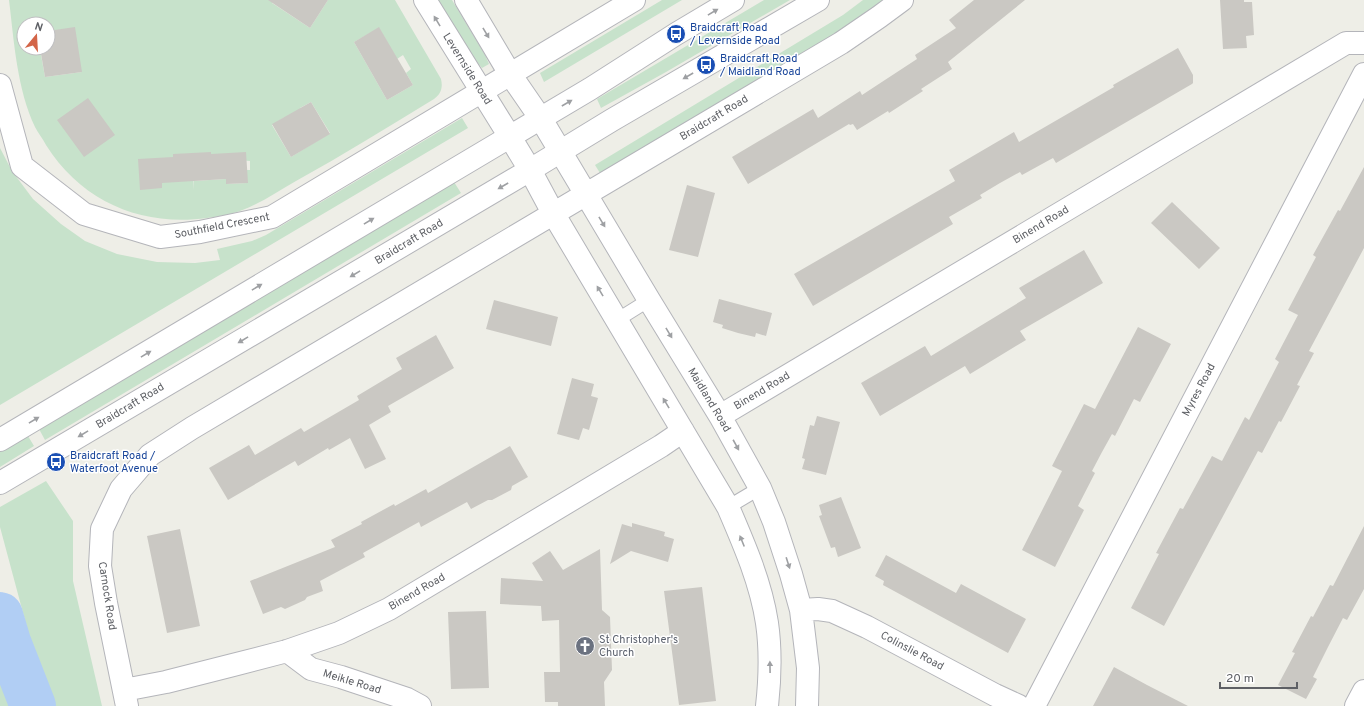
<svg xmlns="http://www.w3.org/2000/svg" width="1364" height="706" font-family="Overpass,sans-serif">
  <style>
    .green { fill: #c7e2cb; fill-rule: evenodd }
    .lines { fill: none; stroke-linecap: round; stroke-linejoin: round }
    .river { stroke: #b1cef4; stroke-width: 46 }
    .building { fill: #cac8c3 }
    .service-casing { stroke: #b4b5ba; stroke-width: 15 }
    .minor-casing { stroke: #b4b5ba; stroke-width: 24 }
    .tertiary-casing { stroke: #b4b5ba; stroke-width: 24 }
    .service { stroke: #fff; stroke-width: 13 }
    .minor { stroke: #fff; stroke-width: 22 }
    .tertiary { stroke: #fff; stroke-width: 22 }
    .oneway { fill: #9ea0a3 }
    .labels { text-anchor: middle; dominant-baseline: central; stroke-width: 3; stroke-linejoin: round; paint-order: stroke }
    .transit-label { font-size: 11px; fill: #164399; stroke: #fff; text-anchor: start }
    .street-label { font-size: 11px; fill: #5e6065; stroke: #fff }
    .worship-label { font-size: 11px; fill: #5b616d; stroke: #fff; text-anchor: start }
  </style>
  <rect width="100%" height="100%" fill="#eeeee7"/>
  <!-- green -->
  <path class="green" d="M9,0H273L272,3L310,28L328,0H395L441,79C443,88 441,94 434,99C388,127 343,155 296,181C278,191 260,204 240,211C229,215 219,216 207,218C142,227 82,202 46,145C43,139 38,133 35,127C17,89 14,41 9,0ZM24,24H48V48H24ZM379,28L397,59L403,55L411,69L406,73L413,85L387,100L354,42ZM41,55L82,72L45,77ZM311,102L330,133L291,157L272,125L283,118L302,113L300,108ZM211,153V158L250,161V170H247V183L226,184V179L194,181V190L192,154Z
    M438,0H452L485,55L489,64L482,68L475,60Z
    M662,0H682L544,82L540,73Z
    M764,0H790L666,72L601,108L597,99Z
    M863,0H883L849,25L600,173L595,165L843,15Z
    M462,118L468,128L0,405V148L12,171L33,199L61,224L85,241L117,254L157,262L195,263L220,260L217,249L252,241L266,235Z
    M454,182L461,193L45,440L39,429Z
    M28,436L34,446L0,467V452Z
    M46,481L73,521V581L102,706H48L0,527V507Z
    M6,659L25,703L26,706H0V660Z"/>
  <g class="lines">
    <!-- river -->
    <path class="river" d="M0,615L8,642L33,706"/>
  </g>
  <!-- building -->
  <path class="building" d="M268,0H328L310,28Z
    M974,0H1025L948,62L952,69L921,89L923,91L889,113L888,111L857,130L853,124L850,125L849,124L748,184L732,157L813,109L818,118L860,91L862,95L917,59L915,55L956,28L949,20Z
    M1220,0H1244V2H1252L1254,35L1246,36L1247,48L1223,49Z
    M75,27L82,72L45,77L40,48H48V31Z
    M379,27L413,85L387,100L354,42Z
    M1178,48L1193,75V83L1192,84L1056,163L1053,158L1022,175L1020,172L1000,183L980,195L982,198L949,217L953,224L813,306L794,274L955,181L949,170L1014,132L1019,142L1114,87L1113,85Z
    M88,98L115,135L84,157L57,120Z
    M311,102L330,134L291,157L272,124Z
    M211,152V154L246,152L248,183L226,184V179L162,183V188L140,190L138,159L173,157V154Z
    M1364,167V248L1309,351L1314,353L1297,385L1300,386L1281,422L1279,421L1262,453L1258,451L1164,626L1131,608L1159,554L1156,553L1180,508L1183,509L1212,456L1222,461L1245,417L1249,420L1279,362L1275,359L1298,315L1288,310L1316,257L1313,255L1338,210L1340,211Z
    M687,185L715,193L698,257L669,250Z
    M1172,202L1220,248L1199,269L1151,223Z
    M1084,250L1103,283L1020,331L1026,340L970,374L965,366L880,416L861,383L925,346L931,356L1026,298L1019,288Z
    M719,299L772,313L766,336L756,333L755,337L738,333L722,328L723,325L713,322Z
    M494,300L558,317L551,346L486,329Z
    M1138,327L1171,344L1140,402L1134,399L1115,436L1112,434L1102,452L1092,471L1095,473L1078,506L1084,510L1055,567L1022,550L1062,471L1052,466L1084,404L1095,409Z
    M436,335L454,368L388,406L391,412L369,425L386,459L365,469L350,438L329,450L328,448L298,466L295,461L228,500L209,468L249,445L255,455L301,428L304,432L359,400L357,396L402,369L396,358Z
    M572,378L594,384L591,396L598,398L589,430L583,428L579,440L557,434Z
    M817,416L840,422L826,475L802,469L805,459L802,458L810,425L814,426Z
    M510,446L528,477L512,486L511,490L492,500H488L471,509L467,502L421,527L419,522L363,553L365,557L320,581L323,591L307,597L305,600L285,609L281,607L263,614L250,581L335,547L331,540L362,524L361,522L394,504L395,506L426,489L428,493Z
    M841,497L861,548L838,557L835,547L831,548L819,516L822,515L819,505Z
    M632,523L665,532L664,536L674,539L668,562L631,551L610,564L622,524L632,527Z
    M1364,526V589L1347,620L1343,618L1328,647L1313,677L1317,679L1306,699L1278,685L1295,653L1292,652L1311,616L1313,617L1330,585L1333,586Z
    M180,529L200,626L167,633L147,536Z
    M600,549L602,610L610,617L612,670L604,682L605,706H558V702H545L544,672H560L559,620L542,621L541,606L500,604L501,578L543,581L532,563L550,551L563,570Z
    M886,555L956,593L961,584L1026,619L1008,653L883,585L884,581L875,576Z
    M702,587L716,701L679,705L664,591Z
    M486,611L489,688L451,689L448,612Z
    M1114,667L1147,685L1188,706H1093Z"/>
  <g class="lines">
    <!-- service casing -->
    <g class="service-casing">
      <path id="service" d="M617,320L649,300
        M728,507L760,488"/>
    </g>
    <!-- minor casing -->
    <g class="minor-casing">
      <path id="minor" d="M0,85L22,166L84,214L160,237L200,232L272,217L634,0
        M541,119L649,300L720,416L760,488L774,522L791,574L801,610L808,668L807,706
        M510,137L530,170L553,213L728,507C744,544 761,583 767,623C771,651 770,679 767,706
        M720,416L1346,43H1364
        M801,610L818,609L832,611L867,627L995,695L1019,706
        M287,651L311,669L341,677L407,699L420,706
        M124,690L166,682L233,665L287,651L339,633L389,609L661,446L683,431
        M127,706L106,603L100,566L102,529L121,489L150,455L192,428L841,43L879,17L902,0
        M1034,706L1364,74
        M1356,706L1364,691"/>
    </g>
    <!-- tertiary casing -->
    <g class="tertiary-casing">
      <path id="tertiary" d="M425,0L510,137
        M466,0L510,74L541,119
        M0,440L590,89L676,34L733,0
        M0,483L530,170L612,120L818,0"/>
    </g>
    <!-- service -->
    <use href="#service" class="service"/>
    <!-- minor -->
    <use href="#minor" class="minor"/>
    <!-- tertiary -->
    <use href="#tertiary" class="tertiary"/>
  </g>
  <!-- one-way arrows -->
  <defs><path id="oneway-solid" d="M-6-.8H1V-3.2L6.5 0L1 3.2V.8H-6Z"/></defs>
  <g class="oneway">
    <use href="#oneway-solid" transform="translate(713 12) rotate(-31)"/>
    <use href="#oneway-solid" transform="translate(437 21) rotate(-121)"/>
    <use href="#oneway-solid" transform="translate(486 33) rotate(59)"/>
    <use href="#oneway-solid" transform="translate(688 76) rotate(150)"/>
    <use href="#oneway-solid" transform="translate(567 103) rotate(-30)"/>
    <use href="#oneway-solid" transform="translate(503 186) rotate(150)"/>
    <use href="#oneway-solid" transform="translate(369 221) rotate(-31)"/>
    <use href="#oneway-solid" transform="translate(602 222) rotate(59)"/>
    <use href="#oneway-solid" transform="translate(355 274) rotate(149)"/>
    <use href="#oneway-solid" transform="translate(257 287) rotate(-31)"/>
    <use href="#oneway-solid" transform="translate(600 291) rotate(-121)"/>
    <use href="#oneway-solid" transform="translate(669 333) rotate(59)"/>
    <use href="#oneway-solid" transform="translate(243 340) rotate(149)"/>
    <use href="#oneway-solid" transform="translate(146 354) rotate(-31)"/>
    <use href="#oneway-solid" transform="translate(666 403) rotate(-121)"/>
    <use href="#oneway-solid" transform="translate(34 420) rotate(-31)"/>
    <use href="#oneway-solid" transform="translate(83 434) rotate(149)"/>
    <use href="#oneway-solid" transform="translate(736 445) rotate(61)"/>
    <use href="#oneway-solid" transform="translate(742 541) rotate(-112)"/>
    <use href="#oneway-solid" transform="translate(788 563) rotate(72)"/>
    <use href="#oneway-solid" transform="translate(770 667) rotate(-91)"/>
  </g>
  <!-- icons -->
  <defs>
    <g id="bus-disc" transform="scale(1)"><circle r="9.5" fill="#1a4fb4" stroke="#fff"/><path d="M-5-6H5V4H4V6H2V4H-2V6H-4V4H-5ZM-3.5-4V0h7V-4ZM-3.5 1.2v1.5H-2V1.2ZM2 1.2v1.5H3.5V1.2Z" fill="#fff"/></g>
    <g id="church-disc" transform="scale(1)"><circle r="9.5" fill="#6b7280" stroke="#fff"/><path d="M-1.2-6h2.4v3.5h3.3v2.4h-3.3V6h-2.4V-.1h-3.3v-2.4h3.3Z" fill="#fff"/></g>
  </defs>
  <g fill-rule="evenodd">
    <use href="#bus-disc" x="676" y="34"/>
    <use href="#bus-disc" x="706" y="65"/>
    <use href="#bus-disc" x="56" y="462"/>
    <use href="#church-disc" x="585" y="646"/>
  </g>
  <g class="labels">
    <!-- transit labels -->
    <g class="transit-label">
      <text x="690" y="28">Braidcraft Road<tspan x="690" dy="13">/ Levernside Road</tspan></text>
      <text x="720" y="59">Braidcraft Road<tspan x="720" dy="13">/ Maidland Road</tspan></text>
      <text x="70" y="456">Braidcraft Road /<tspan x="70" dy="13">Waterfoot Avenue</tspan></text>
    </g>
    <!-- street labels -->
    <g class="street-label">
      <text transform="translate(467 69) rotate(58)">Levernside Road</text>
      <text transform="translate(714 118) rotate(-31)">Braidcraft Road</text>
      <text transform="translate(1041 225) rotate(-31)">Binend Road</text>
      <text transform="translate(222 226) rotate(-11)">Southfield Crescent</text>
      <text transform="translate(409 242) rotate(-31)">Braidcraft Road</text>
      <text transform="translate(1199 390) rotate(-62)">Myres Road</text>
      <text transform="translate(762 391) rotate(-31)">Binend Road</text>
      <text transform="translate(709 400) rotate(59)">Maidland Road</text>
      <text transform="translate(130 406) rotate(-31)">Braidcraft Road</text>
      <text transform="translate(417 592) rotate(-30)">Binend Road</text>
      <text transform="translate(107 596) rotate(81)">Carnock Road</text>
      <text transform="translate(912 651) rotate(28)">Colinslie Road</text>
      <text transform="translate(352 682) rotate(17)">Meikle Road</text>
    </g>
    <!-- worship labels -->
    <g class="worship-label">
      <text x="599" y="640">St Christopher's<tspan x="599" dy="13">Church</tspan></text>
    </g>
  </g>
  <!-- north arrow -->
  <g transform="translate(36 36) rotate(18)"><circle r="19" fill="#ffffff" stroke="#bfbfc1"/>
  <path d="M0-3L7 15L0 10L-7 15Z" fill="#d36548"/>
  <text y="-6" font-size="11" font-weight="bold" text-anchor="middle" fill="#5e6065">N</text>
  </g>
  <!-- scale -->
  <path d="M1220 682v6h77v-6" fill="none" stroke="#5e6065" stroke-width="2"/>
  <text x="1226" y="682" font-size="12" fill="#5e6065" stroke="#ffffff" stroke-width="3" paint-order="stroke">20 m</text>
</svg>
